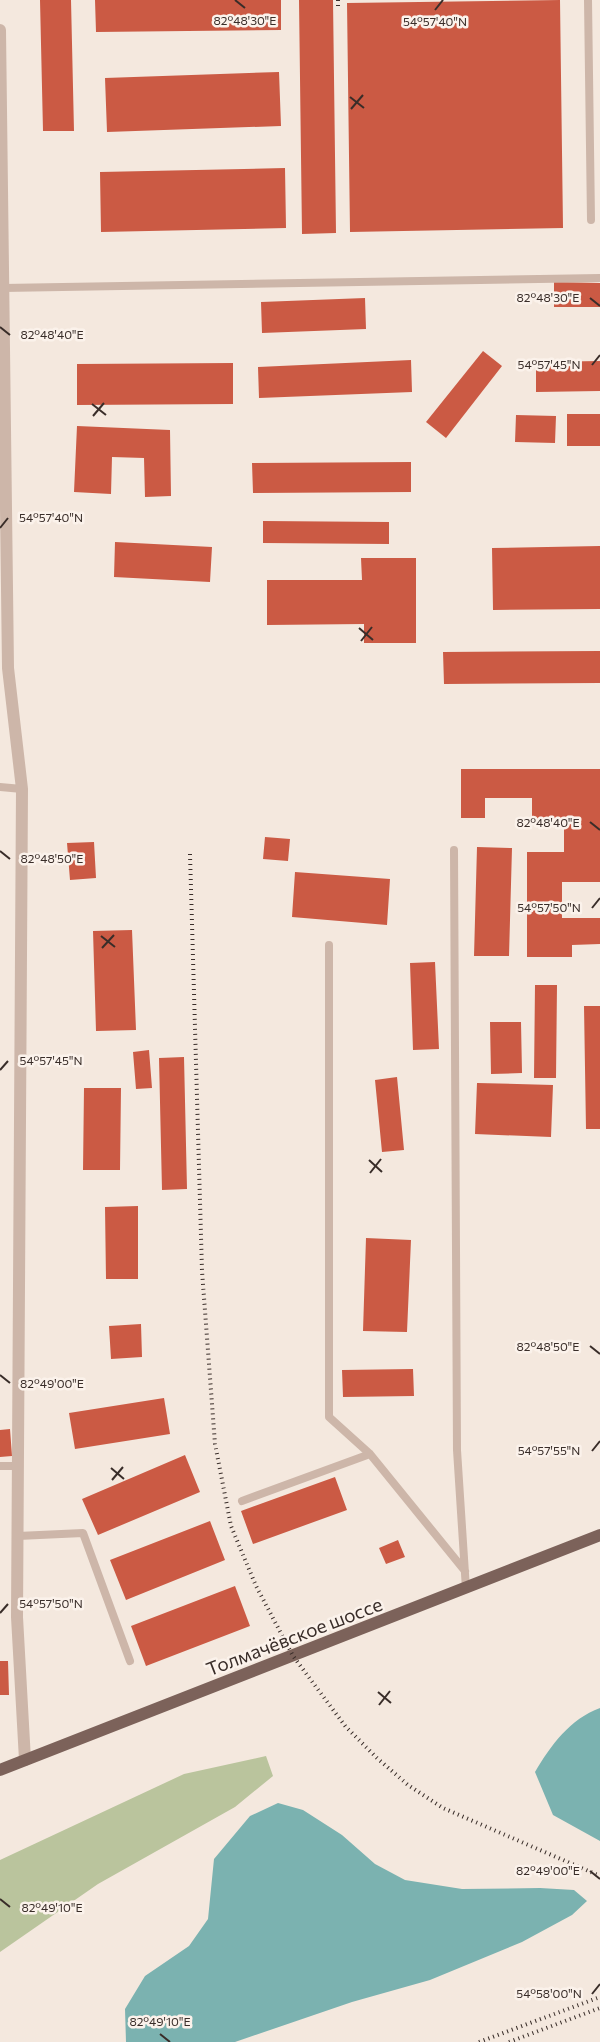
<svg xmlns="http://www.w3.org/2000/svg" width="600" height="2042" font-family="Commissioner,sans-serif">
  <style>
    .green { fill: #bac49d }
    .water { fill: #7bb2b0 }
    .building { fill: #cb5a44 }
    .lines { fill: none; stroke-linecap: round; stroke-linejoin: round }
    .lane { stroke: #cdb6a9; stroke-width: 8 }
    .street { stroke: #cdb6a9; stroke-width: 12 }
    .primary { stroke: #7c625a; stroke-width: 12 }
    .rail { stroke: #392d29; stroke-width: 4; stroke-dasharray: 1 4; stroke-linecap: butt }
    .ticks { fill: none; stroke: #392d29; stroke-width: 2 }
    .labels { text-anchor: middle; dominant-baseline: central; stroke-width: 5; stroke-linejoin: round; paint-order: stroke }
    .street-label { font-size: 19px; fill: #392d29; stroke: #fbf2eb }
    .ticks-label { font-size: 12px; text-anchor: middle; fill: #392d29; stroke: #fbf2eb; stroke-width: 5; stroke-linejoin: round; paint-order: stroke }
  </style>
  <rect width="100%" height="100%" fill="#f4e8de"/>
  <!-- green -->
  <path class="green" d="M266,1756L273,1776L235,1807L98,1884L0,1952V1860L184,1774Z"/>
  <!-- water -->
  <path class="water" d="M600,1708V1841L553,1815L535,1772C551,1745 570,1719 600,1708Z
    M278,1803L303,1810L342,1835L375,1864L405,1880L462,1889L540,1888L574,1890L587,1901L572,1915L522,1942L430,1980L352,2002L235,2042H126L125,2009L145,1976L189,1946L208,1919L214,1859L250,1816Z"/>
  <!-- building -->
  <path class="building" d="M40,0H71L74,131H43Z
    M95,0H281V30L96,32Z
    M299,0H333L336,233L302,234Z
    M560,0L563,228L350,232L347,3Z
    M279,72L281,126L107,132L105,78Z
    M285,168L286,228L101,232L100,172Z
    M554,282L600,283V307H554Z
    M365,298L366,329L262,333L261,302Z
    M483,351L502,366L446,438L426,422Z
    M411,360L412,392L259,398L258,367Z
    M600,361V391L536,392V362Z
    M233,363V404L77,405V364Z
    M567,414H600V446H567Z
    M516,415L556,416L555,443L515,442Z
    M77,426L170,430L171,496L145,497L144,458L112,457L111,494L74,492Z
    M411,462V492L253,493L252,463Z
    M263,521L389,522V544L263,543Z
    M115,542L212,547L210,582L114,577Z
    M600,546V609L493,610L492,548Z
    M361,558H416V643H364V624L267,625V580H362Z
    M600,651V683L444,684L443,652Z
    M461,769H600V882H562V918H600V944L572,945V957H527V852H564V818L532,819V798H485V818H461Z
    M265,837L290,839L288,861L263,859Z
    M94,842L96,878L70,880L67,843Z
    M477,847L512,848L509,956H474Z
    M295,872L390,879L387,925L292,917Z
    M132,930L136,1030L96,1031L93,931Z
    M435,962L439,1049L413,1050L410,963Z
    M535,985H557L556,1078H534Z
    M584,1006H600V1129H586Z
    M490,1022H521L522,1073L491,1074Z
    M149,1050L152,1088L136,1089L133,1052Z
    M184,1057L187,1189L162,1190L159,1058Z
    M397,1077L404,1150L382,1152L375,1080Z
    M477,1083L553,1085L551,1137L475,1134Z
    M84,1088H121L120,1170H83Z
    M138,1206V1279H106L105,1207Z
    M366,1238L411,1240L407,1332L363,1331Z
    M141,1324L142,1357L111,1359L109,1326Z
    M413,1369L414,1396L343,1397L342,1370Z
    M164,1398L170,1434L75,1449L69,1413Z
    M10,1429L12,1456L0,1457V1430Z
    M185,1455L200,1492L98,1535L82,1499Z
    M335,1477L347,1510L253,1544L241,1511Z
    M210,1521L225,1560L126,1600L110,1560Z
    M398,1540L405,1557L386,1564L379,1548Z
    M235,1586L250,1626L146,1666L131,1626Z
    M0,1661H8L9,1695H0Z"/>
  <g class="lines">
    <!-- lane -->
    <path class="lane" d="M588,0L591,220
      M3,288L600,278
      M0,787L22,789
      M454,850L457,1450L466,1589
      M329,945V1417L370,1454L465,1571
      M0,1466H18
      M242,1501L370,1454
      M18,1536L83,1533L130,1661"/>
    <!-- street -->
    <path class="street" d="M0,30L8,668L22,789L17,1617L25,1760"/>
    <!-- primary -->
    <path class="primary" d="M0,1770L600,1535"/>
    <!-- rail -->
    <path class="rail" d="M338,0V9
      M190,854L202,1271L215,1444L231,1526L256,1586L293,1656L346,1727L377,1758L408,1785L443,1808L600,1876
      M479,2042L600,1997
      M509,2042L600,2008"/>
  </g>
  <!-- ticks -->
  <path class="ticks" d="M235,0L245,8M435,10L443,0M350,97L364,108M351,109L363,95M590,298L600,306M0,327L10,335M592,365L600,355M92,404L106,415M93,416L104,403M0,528L8,518M359,628L373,640M361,641L372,627M590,822L600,830M0,851L10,859M592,908L600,898M101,936L115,947M102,948L114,935M0,1070L8,1061M369,1160L382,1172M370,1173L381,1159M590,1346L600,1354M0,1375L10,1383M592,1451L600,1441M111,1468L124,1479M112,1480L123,1467M0,1613L8,1604M378,1692L391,1703M379,1705L390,1691M590,1871L600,1879M0,1899L10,1907M592,1994L600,1984M160,2034L170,2042"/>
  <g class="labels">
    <!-- street labels -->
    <g class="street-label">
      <text transform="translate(294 1636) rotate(-21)">Толмачёвское шоссе</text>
    </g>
  </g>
  <g class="ticks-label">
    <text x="245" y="25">82°48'30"E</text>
    <text x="435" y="26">54°57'40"N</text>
    <text x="548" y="302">82°48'30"E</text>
    <text x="52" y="339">82°48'40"E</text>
    <text x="549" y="369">54°57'45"N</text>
    <text x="51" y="522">54°57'40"N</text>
    <text x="548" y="827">82°48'40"E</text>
    <text x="52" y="863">82°48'50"E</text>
    <text x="549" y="912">54°57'50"N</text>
    <text x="51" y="1065">54°57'45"N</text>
    <text x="548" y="1351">82°48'50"E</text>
    <text x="52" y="1388">82°49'00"E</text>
    <text x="549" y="1455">54°57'55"N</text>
    <text x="51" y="1608">54°57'50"N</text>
    <text x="548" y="1875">82°49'00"E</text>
    <text x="52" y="1912">82°49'10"E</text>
    <text x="549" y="1998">54°58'00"N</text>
    <text x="160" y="2026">82°49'10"E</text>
  </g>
</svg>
